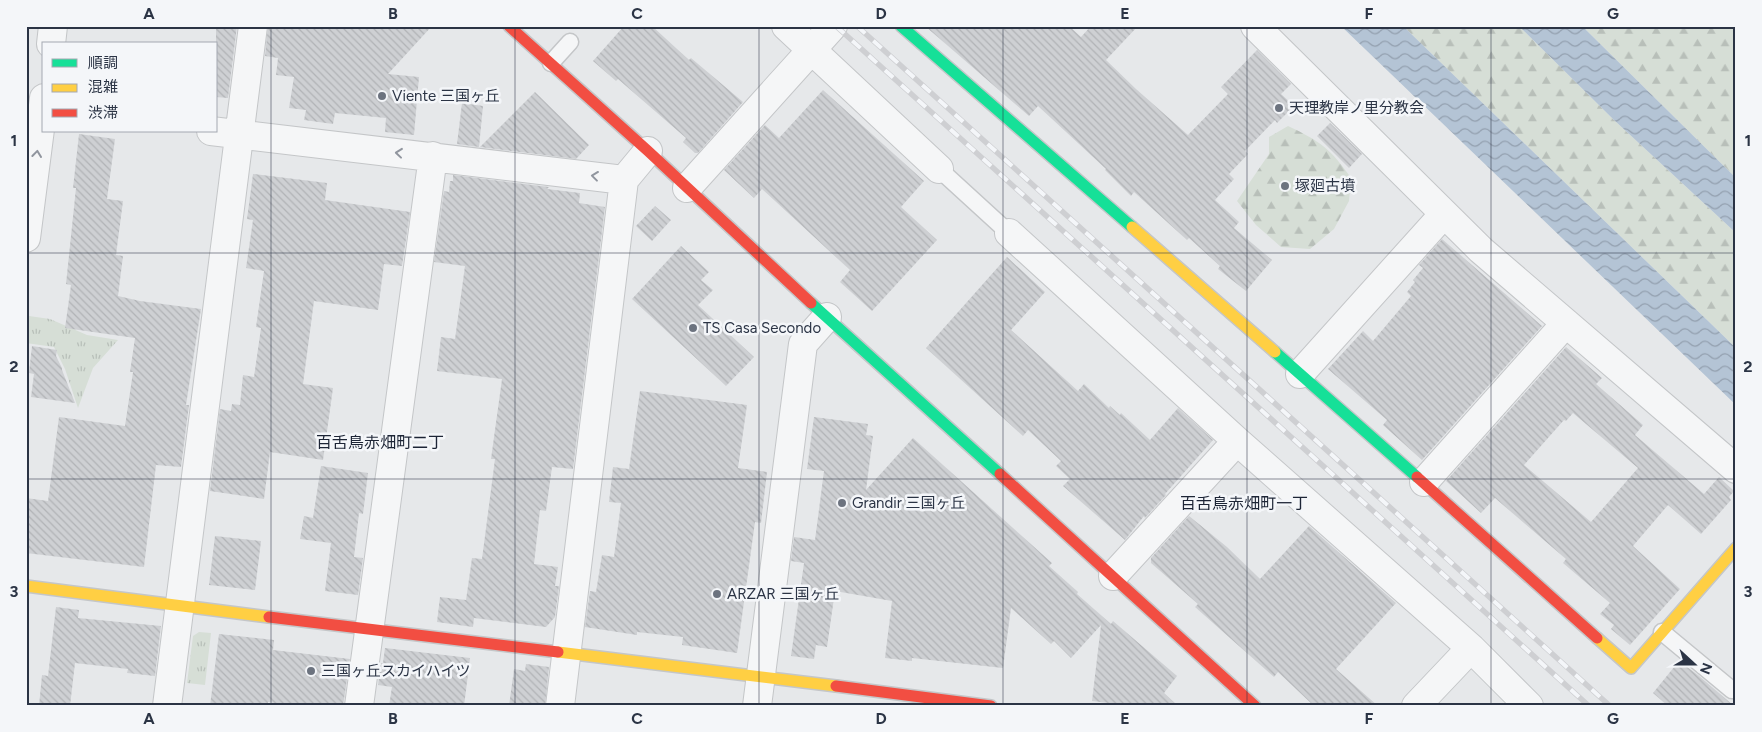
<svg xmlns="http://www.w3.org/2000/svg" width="1762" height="732" font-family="Figtree,'Noto Sans JP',sans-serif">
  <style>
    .grass { fill: url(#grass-tufts) }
    .forest { fill: url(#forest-firs) }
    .water { fill: url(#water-waves) }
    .building { fill: url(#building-back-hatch); fill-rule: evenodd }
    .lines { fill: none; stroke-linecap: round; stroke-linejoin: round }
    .lane-casing { stroke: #c4c6c8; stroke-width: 19 }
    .street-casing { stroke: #c4c6c8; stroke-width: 30 }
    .fast-casing { stroke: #c4c6c8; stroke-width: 14 }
    .slow-casing { stroke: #c4c6c8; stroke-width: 14 }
    .jam-casing { stroke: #c4c6c8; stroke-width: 14 }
    .lane { stroke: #f5f6f7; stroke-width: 16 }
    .street { stroke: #f5f6f7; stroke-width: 28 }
    .fast { stroke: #16e098; stroke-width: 11 }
    .slow { stroke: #ffcf43; stroke-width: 11 }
    .jam { stroke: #f24e42; stroke-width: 11 }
    .rail-casing { stroke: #cecfd2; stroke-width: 5.5 }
    .rail { stroke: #f4f6f9; stroke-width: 4; stroke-dasharray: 11; stroke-linecap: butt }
    .oneway { stroke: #90959e }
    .grid { fill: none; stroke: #2b3445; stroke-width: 1; stroke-opacity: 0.55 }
    .poi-dot { fill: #6c737f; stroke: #f4f6f9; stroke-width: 2 }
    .labels { text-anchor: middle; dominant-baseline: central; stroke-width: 5; stroke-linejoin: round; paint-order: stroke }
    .poi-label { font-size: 15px; fill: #2b3445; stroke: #f4f6f9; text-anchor: start }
    .neighbourhood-label { font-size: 16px; fill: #1d2536; stroke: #f4f6f9 }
    .neatline { fill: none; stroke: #2b3445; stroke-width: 2 }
    .grid-label { font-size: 16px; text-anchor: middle; font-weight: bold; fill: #2b3445 }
  </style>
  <defs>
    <pattern id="grass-tufts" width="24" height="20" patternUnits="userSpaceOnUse" patternTransform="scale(1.25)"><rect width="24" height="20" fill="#d6ded6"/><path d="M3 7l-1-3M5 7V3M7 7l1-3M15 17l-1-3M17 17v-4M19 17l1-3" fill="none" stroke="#b8bfb9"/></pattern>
    <pattern id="forest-firs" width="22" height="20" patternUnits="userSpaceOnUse" patternTransform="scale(1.25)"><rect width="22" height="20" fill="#d6ded6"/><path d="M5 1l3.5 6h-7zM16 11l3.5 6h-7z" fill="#b8bfb9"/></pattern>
    <pattern id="water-waves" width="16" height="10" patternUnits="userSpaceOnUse" patternTransform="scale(1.25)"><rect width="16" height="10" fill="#b4c4d5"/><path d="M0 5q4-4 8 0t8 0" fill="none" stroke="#93a0af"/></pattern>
    <pattern id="building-back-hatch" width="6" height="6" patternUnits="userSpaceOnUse" patternTransform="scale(1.25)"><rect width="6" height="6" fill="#ced0d3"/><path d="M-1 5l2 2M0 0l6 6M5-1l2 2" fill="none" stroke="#b1b3b6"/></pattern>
  </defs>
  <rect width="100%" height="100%" fill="#e6e8ea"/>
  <!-- grass -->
  <path class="grass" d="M29,316L50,319L87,335L118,340L93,368L78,408L65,369L54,347L26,343Z
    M199,632L211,633L205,685L187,683L193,636Z"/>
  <!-- forest -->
  <path class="forest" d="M1403,26H1519L1614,120L1736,233V348Z
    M1582,26H1736V178Z
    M1288,126C1320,141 1331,149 1351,178L1349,201L1334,229L1310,249L1281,247L1256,225L1237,201L1269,154V137Z"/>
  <!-- water -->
  <path class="water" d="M1341,26H1403L1736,348V405Z
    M1519,26H1582L1736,178V233L1614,120Z"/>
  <!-- building -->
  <path class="building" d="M216,26H237L228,98L216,97Z
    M268,26H432L388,74L419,77L414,135L385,132L386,118L335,113L333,124L304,120L306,110L289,108L294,77L276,75L278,58L265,56Z
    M624,26H652L689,60L691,58L743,102L698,153H695L683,142L686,138L618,79L616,81L593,61Z
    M925,26H1069L1081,37L1091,26H1138L1106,60L1136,89L1188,135L1228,94L1221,87L1257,50L1291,84L1281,94L1294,106L1277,123L1275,120L1245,151L1248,154L1229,174L1234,179L1215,200L1239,222L1234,228L1272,260L1246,291L1218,269L1220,266L1189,238L1187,240L1134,192L1131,196L1105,170L1106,169L1038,106L1029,116Z
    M823,90L924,181L901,207L937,240L872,311L840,282L850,270L762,189L754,198L724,170L765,125L779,138Z
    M535,92L589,145L576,159L480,147Z
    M462,103L483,106L479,147L457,144Z
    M1330,123L1362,154L1349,168L1317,136Z
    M79,134L115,139L107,199L123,201L116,255L123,256L118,296L140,301L201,309L186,405H189L181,467L156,465L144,567L26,553V498L48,501L59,417L125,426L133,372H130L135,338L65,328L71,285L66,284L76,188H73Z
    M253,174L327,183L325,200L410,212L402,266L384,264L378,310L314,301L303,384L333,388L323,460L270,452L264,499L210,491L220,409L231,411L232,404L240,405L243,375L254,377L261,328L256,327L264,271L246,268L253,220L247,219Z
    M453,175L549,187L547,189L580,193L579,203L605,207L573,469L552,467L546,511L540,510L534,564L558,567L555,586H559L555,617L546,627L474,618L473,627L437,622L440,597L466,600L472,558L482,559L495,459H491L502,379L437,371L441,337L455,339L465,266L434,262L444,191L449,192L450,181H453Z
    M655,206L671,220L652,241L636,226Z
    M1442,239L1542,326L1422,460L1383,425L1387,420L1328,369L1363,331L1373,341L1411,296L1407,292L1415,282L1413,280L1423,268L1419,265Z
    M681,246L709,272L701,280L713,290L698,305L754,357L726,386L632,299Z
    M1007,257L1045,292L1011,330L1078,391L1084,384L1109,408L1110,406L1120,415L1121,413L1150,440L1178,408L1213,440L1165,494L1166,495L1145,518L1144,516L1125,540L1063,486L1070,479L1056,466L1061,461L1028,430L1023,436L926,348Z
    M32,346L57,350L56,356L62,368V370L75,403L31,397L34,374L29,373Z
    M1566,347L1602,378L1596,384L1643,425L1635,435L1704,494L1719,477L1734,491L1729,497L1731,500L1701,534L1668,505L1633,546L1680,589L1630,645L1611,629L1614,625L1600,614L1610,603L1563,563L1566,559L1495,498L1481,513L1446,481ZM1573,413L1638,468L1591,522L1524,465L1564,420L1566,421Z
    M640,391L747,405L738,468L767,472L761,523L755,522L737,653L682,645L683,637L637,632V635L585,627L590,591L596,592L602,555L614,557L621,503L609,502L613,467L629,469Z
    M814,417L868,424L866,435L873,436L866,490L913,438L1052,563L1049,566L1078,592L1077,594L1111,624L1113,621L1177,676L1164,693L1178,706H1133L1092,701L1101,625L1071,658L1054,641L1051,644L1011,608L1003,668L912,658V661L885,658L892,601L835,591L827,647L816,645L814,659L791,656L804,563L791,561L794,537L815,540L824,471L807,469Z
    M321,466L368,473L363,514L359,513L354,557L363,558L358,595L325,591L331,543L300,539L304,516L313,518Z
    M1189,516L1227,547L1260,579L1309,526L1396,603L1336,669L1378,706H1314L1278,672L1274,677L1195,607L1198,604L1151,563V558Z
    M215,536L261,541L255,590L209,585Z
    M56,607L79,610L78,618L161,626L155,676L127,673L128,669L75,663L70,706H39L42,675L48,676Z
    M219,634L274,640L273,650L350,659L343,706H294L268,702L267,706H210Z
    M385,648L470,658L464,706H389L392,687L378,685L381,663H383Z
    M1679,661L1698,675L1734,706H1668L1653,693Z
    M526,664L549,667L545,706H509L514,669L525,671Z"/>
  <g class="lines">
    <!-- lane casing -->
    <g class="lane-casing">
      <path id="lane" d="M551,63L570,42
        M939,169L1009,233
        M1662,632L1732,690"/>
    </g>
    <!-- street casing -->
    <g class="street-casing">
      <path id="street" d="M786,26L939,169
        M1255,26L1481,250L1736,469
        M51,44L53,26
        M211,131L624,180L648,151
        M687,188L833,26
        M1009,233L1237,441L1471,648L1529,706
        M26,238L44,98
        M1300,374L1443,215
        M1424,482L1566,323
        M1113,576L1237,441
        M167,706L253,26
        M359,706L433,156
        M560,706L624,180
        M757,706L803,344L827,317
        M1416,706L1471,648"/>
    </g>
    <!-- fast casing -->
    <g class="fast-casing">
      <path id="fast" d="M901,26L1132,227
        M811,303L1000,474
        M1275,352L1417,477"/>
    </g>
    <!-- slow casing -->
    <g class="slow-casing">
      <path id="slow" d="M1132,227L1275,352
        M26,586L269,617
        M1597,638L1631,668L1736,548
        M558,652L836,686"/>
    </g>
    <!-- jam casing -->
    <g class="jam-casing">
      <path id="jam" d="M509,26L648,151L811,303
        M1000,474L1255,706
        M1417,477L1597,638
        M269,617L558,652
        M836,686L991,706"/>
    </g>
    <!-- lane -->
    <use href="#lane" class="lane"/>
    <!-- street -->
    <use href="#street" class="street"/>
    <!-- fast -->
    <use href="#fast" class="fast"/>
    <!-- slow -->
    <use href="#slow" class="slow"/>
    <!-- jam -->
    <use href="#jam" class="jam"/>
    <!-- rail casing -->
    <g class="rail-casing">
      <path id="rail" d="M836,26L1589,706
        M857,26L1610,706"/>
    </g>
    <!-- rail -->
    <use href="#rail" class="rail"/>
  </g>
  <!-- one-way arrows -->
  <defs><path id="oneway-chevron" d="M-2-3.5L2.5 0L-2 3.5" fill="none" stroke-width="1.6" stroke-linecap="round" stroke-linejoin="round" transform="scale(1.25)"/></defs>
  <g class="oneway">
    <use href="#oneway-chevron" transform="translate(399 153) rotate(-174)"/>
    <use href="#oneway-chevron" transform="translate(37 154) rotate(-83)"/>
    <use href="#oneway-chevron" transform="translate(595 176) rotate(-173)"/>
  </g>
  <!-- grid -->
  <path class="grid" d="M271,26V706M515,26V706M759,26V706M1003,26V706M1247,26V706M1491,26V706M26,253H1736M26,479H1736"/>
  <!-- markers -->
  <g class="poi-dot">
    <circle cx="382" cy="96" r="5"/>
    <circle cx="1279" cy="108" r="5"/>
    <circle cx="1285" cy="186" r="5"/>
    <circle cx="693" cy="328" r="5"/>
    <circle cx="842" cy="503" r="5"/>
    <circle cx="717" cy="594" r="5"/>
    <circle cx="311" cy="671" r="5"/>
  </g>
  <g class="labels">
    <!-- poi labels -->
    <g class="poi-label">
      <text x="392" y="96">Viente 三国ヶ丘</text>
      <text x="1289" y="108">天理教岸ノ里分教会</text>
      <text x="1295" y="186">塚廻古墳</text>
      <text x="703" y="328">TS Casa Secondo</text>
      <text x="852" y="503">Grandir 三国ヶ丘</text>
      <text x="727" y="594">ARZAR 三国ヶ丘</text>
      <text x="321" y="671">三国ヶ丘スカイハイツ</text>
    </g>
    <!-- neighbourhood labels -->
    <g class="neighbourhood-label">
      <text x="380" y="442">百舌鳥赤畑町二丁</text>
      <text x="1244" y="503">百舌鳥赤畑町一丁</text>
    </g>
  </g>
  <!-- border -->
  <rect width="1762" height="732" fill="none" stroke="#f4f6f9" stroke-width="55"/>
  <!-- legend -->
  <rect x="42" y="42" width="175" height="90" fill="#f4f6f9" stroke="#a4a8b1"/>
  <rect x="52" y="59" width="25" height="8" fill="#16e098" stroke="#a4a8b1"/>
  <text x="88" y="68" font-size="15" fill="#2b3445">順調</text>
  <rect x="52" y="84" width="25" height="8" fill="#ffcf43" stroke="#a4a8b1"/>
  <text x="88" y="92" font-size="15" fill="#2b3445">混雑</text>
  <rect x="52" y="109" width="25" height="8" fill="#f24e42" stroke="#a4a8b1"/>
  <text x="88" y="118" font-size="15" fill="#2b3445">渋滞</text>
  <!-- north arrow -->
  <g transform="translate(1694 664) rotate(111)" stroke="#f4f6f9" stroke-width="4" paint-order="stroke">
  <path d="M0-4L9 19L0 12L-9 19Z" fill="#2b3445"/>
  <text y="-8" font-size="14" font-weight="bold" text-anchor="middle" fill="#2b3445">N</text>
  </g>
  <rect x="28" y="28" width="1706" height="676" class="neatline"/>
  <g class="grid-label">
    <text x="149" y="19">A</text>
    <text x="393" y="19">B</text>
    <text x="637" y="19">C</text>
    <text x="881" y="19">D</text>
    <text x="1125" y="19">E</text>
    <text x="1369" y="19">F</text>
    <text x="1613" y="19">G</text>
    <text x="14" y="146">1</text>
    <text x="1748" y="146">1</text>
    <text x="14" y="372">2</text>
    <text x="1748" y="372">2</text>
    <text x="14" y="597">3</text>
    <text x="1748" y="597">3</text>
    <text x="149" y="724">A</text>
    <text x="393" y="724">B</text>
    <text x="637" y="724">C</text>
    <text x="881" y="724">D</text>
    <text x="1125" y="724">E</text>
    <text x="1369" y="724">F</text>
    <text x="1613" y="724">G</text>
  </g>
</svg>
